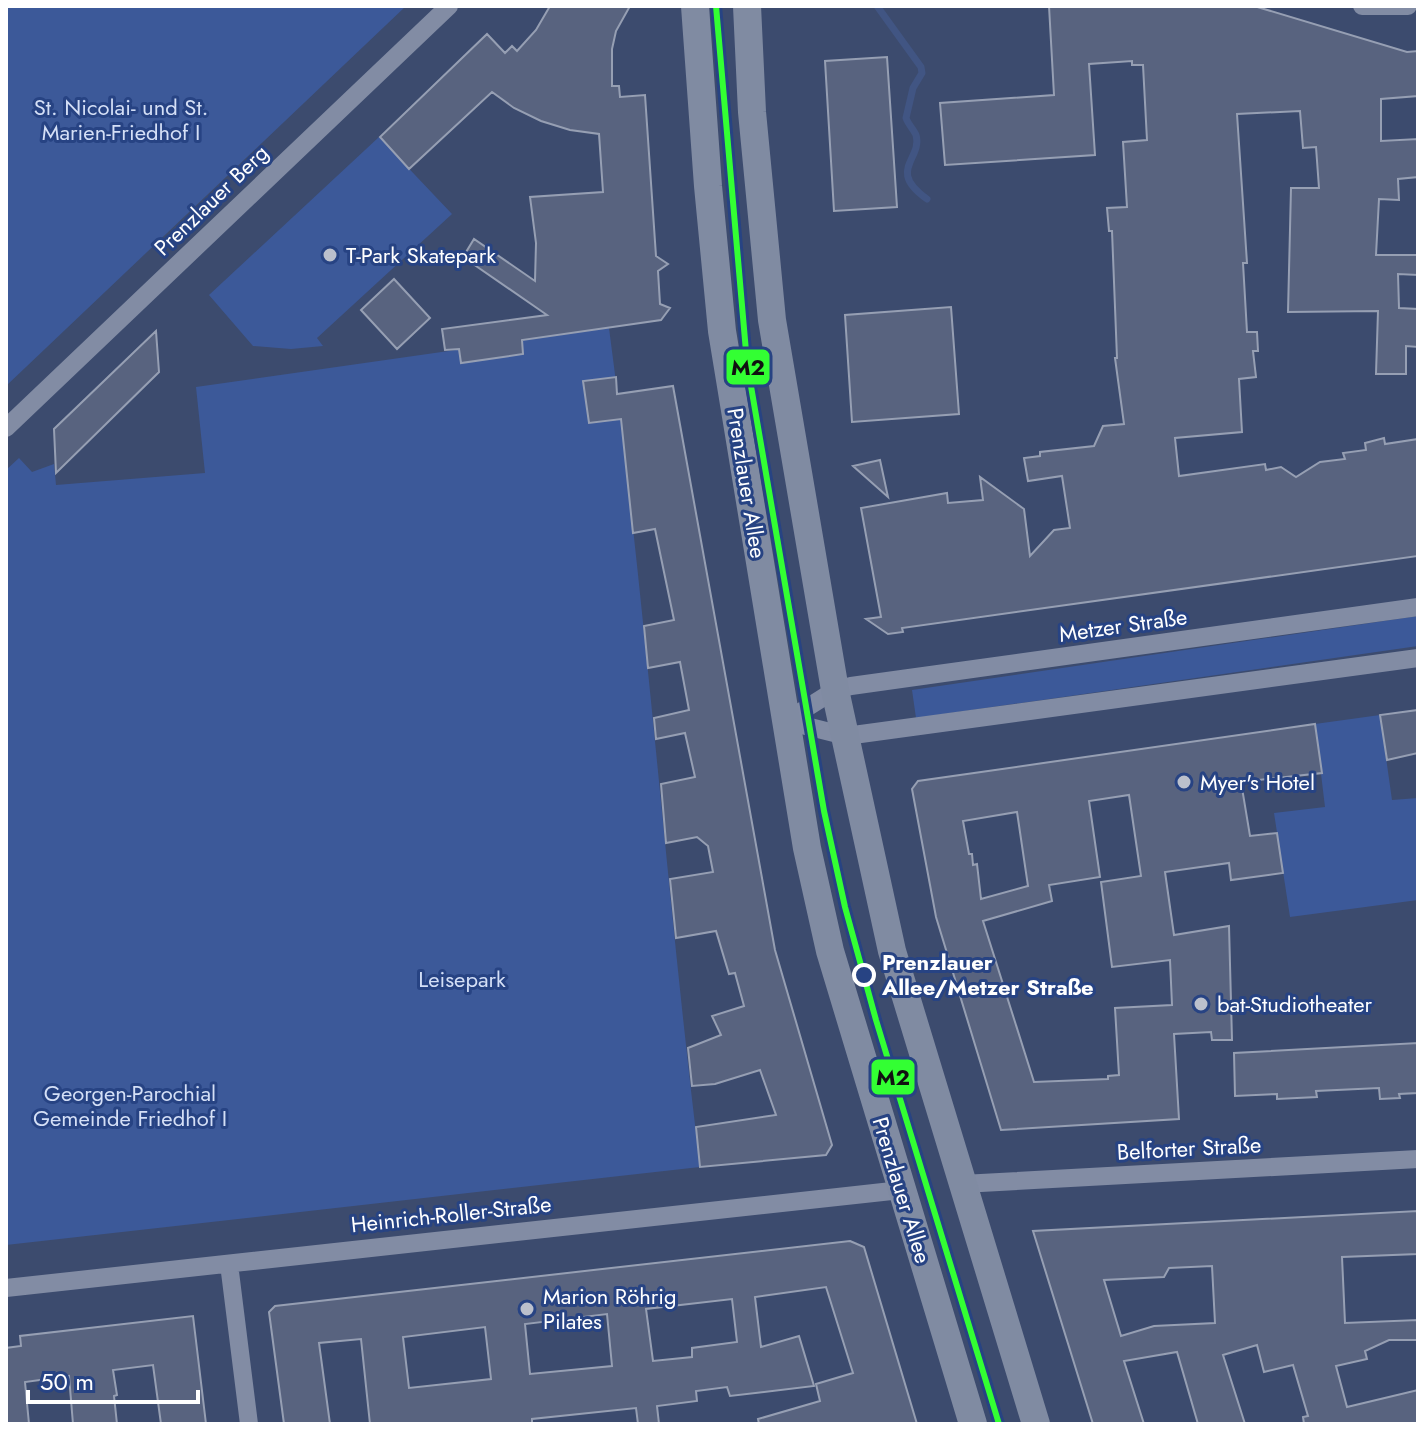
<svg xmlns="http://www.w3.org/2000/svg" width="1424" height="1430" font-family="Jost,sans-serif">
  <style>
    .green { fill: #3c5999 }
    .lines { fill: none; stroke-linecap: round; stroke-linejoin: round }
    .stream { stroke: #415583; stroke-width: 7 }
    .building { fill: #58637f; stroke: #969fb3; stroke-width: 2; fill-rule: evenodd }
    .street { stroke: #828ca4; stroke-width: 18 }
    .primary { stroke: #808ba2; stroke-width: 28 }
    .tram-1-casing { stroke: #274383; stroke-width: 12 }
    .tram-1 { stroke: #3f3; stroke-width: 6 }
    .poi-dot { fill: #bbc0cc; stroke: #274383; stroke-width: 3 }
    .stop-dot { fill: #274383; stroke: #fff; stroke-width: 4 }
    .labels { text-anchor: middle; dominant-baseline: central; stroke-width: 6; stroke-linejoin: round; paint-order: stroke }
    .park-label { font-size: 22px; fill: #d4dff6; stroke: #274383 }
    .street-label { font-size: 22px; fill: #fff; stroke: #274383 }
    .poi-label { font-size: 22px; fill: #fff; stroke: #274383; text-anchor: start }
    .stop-label { font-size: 22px; font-weight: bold; fill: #fff; stroke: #274383; text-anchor: start }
    .line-badge { stroke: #274383; stroke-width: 3 }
    .pale-badge-label { font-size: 22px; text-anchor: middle; font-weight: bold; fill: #111 }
  </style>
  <rect width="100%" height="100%" fill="#3c4b6e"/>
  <!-- green -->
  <path class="green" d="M6,6H406L6,386Z
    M379,137L452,214L317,338L323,346L291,349L253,346L209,295Z
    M609,328C646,607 666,888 700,1167L6,1245V470L19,458L32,472L54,464L56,485L205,473L196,387Z
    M1418,616V646L916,718L912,690Z
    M1380,715L1392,800L1418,798V900L1290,917L1274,813L1325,807L1315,724Z"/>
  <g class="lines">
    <!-- stream -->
    <path class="stream" d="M877,6L921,67L922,73L913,88L906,118C908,124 914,130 916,135C923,159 886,170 927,199"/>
  </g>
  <!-- building -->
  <path class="building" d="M550,6H630L616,31L612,49V86H619L620,97L645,95L656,256L668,264L658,271L660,304L670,308L661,320L522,340L523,354L461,363L459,349L445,350L442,329L547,315L463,257L474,239L535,281L536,243L530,197L603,192L599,134L570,130L541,121L514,108L492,92L409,169L380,137L487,34L505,53L512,46L517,51L536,30Z
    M1049,6H1254L1407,52L1418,51V96L1381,99V141L1418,139V177L1398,179L1399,200L1379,199L1376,255H1418V275L1398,274L1399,308L1418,309V347L1406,346V374H1376L1378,311L1288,312L1291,188H1319L1316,147L1303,148L1300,111L1237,114L1247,263H1243L1247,332H1257L1258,351H1253L1256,377L1239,379L1242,432L1175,438L1179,476L1265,464L1266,470L1281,467L1296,477L1320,462L1345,459L1343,453L1366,450L1365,443L1384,438L1385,444L1418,439V556L902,628L903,632L888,634L866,619L881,617L861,508L947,493L948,503L983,500L980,477L1024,509L1030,556L1054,530L1070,528L1062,476L1028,481L1024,458L1040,456V452L1094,446L1103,426L1124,424L1115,358H1117L1112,231H1109L1107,208L1127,207L1123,142L1147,140L1143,65H1132V61L1089,64L1095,155L945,165L940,103L1054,95Z
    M887,57L897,207L834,211L825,61Z
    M394,279L430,318L397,349L361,310Z
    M951,307L959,414L852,422L845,315Z
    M156,331L159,372L56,473L54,429Z
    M616,377L617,394L673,386L775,950L832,1145L826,1155L700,1167L696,1127L776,1115L760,1070L715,1084L692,1086L688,1048L721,1035L712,1016L744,1006L735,973L729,974L716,931L676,938L670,879L713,872L708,846L697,837L666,843L661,784L695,777L685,733L656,739L654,718L689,710L680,662L648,668L644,626L674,620L655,529L633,533L621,419L589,423L583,381Z
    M880,460L888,497L853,466Z
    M1418,710V753L1387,760L1380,715Z
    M1315,724L1322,773L1241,782L1250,836L1277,833L1283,873L1231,880L1229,863L1165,872L1174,935L1229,926L1232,1040H1212L1211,1032L1174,1034L1179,1119L1001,1130L936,917L912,789L918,781ZM1129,795L1141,876L1101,882L1112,967L1170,960L1172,1005L1115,1008L1119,1075L1108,1076V1079L1034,1082L983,921L1052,901L1049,885L1100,877L1089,801ZM1017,812L1028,886L981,899L977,864L973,865L972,854H969L963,821Z
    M1418,1043V1093L1399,1094L1400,1098L1380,1099L1379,1088L1316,1091L1317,1097L1277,1099V1094L1235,1096L1234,1053Z
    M1418,1211V1254L1342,1257L1345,1323L1418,1320V1340H1389L1365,1351L1367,1359L1336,1366L1347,1407L1418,1390V1424H1304L1303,1417L1308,1416L1293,1365L1264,1372L1257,1345L1223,1355L1245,1424H1198L1177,1352L1124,1361L1144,1424H1093L1033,1231ZM1212,1266L1215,1323L1154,1326L1121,1336L1104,1280L1164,1277L1169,1268Z
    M850,1241L864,1247L917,1424H759L758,1419L820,1401L816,1384L853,1373L826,1287L755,1297L761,1347L799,1336L814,1386L730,1396L727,1387L696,1391L697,1401L657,1406L659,1424H638L636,1408L532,1419V1424H370L361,1339L319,1343L330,1424H284L269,1312L275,1306ZM732,1299L737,1342L692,1348V1357L653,1361L646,1309ZM607,1314L612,1366L530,1374L525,1324ZM485,1327L491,1379L409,1388L403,1337Z
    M193,1316L206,1424H161L153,1365L113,1370L117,1395L114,1396L117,1424H73L69,1376L25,1382L29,1424H6V1348L21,1346L20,1336Z"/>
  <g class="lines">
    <!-- street -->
    <path class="street" d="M1362,6H1408
      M6,428L449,6
      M786,721L835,690L851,686L1418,607
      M786,721L846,736L1418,658
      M962,1184L1418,1159
      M229,1264L249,1424
      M6,1288L901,1190"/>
    <!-- primary -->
    <path class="primary" d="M695,6L708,186L722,331L807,848L830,951L973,1424
      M747,6L752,112L772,320L835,690L892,951L1036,1424"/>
    <!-- tram-1 casing -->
    <g class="tram-1-casing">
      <path id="tram-1" d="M716,6L747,363L824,811L845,907L876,1020L999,1424"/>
    </g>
    <!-- tram-1 -->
    <use href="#tram-1" class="tram-1"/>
  </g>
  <!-- markers -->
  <g class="poi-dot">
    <circle cx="330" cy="255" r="8"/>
    <circle cx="1184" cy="782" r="8"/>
    <circle cx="1201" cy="1004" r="8"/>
    <circle cx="527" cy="1309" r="8"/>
  </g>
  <circle class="stop-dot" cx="864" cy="975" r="10"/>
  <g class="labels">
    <!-- park labels -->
    <g class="park-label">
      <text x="121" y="107">St. Nicolai- und St.<tspan x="121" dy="25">Marien-Friedhof I</tspan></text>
      <text x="462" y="979">Leisepark</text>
      <text x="130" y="1093">Georgen-Parochial<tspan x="130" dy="25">Gemeinde Friedhof I</tspan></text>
    </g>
    <!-- street labels -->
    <g class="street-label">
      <text transform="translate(211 200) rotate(-44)">Prenzlauer Berg</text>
      <text transform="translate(747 483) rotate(81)">Prenzlauer Allee</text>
      <text transform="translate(1123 625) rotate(-8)">Metzer Straße</text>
      <text transform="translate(1189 1148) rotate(-3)">Belforter Straße</text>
      <text transform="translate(902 1190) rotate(73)">Prenzlauer Allee</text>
      <text transform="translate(451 1214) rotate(-6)">Heinrich-Roller-Straße</text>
    </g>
    <!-- poi labels -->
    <g class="poi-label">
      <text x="346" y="255">T-Park Skatepark</text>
      <text x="1200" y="782">Myer's Hotel</text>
      <text x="1217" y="1004">bat-Studiotheater</text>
      <text x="543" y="1296">Marion Röhrig<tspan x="543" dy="25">Pilates</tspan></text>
    </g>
    <!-- stop labels -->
    <g class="stop-label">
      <text x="882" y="962">Prenzlauer<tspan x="882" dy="25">Allee/Metzer Straße</tspan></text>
    </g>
  </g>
  <g class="line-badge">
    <rect x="725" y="348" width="46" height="38" rx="8" fill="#3f3"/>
    <rect x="870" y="1058" width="46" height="38" rx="8" fill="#3f3"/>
  </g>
  <g class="pale-badge-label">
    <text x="748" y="375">M2</text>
    <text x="893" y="1085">M2</text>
  </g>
  <!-- border -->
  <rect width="1424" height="1430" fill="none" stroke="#ffffff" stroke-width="16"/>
  <!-- scale -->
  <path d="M28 1390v12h170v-12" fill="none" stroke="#ffffff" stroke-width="4"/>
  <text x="40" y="1390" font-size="24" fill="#ffffff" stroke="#274383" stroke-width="6" paint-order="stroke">50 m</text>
</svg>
